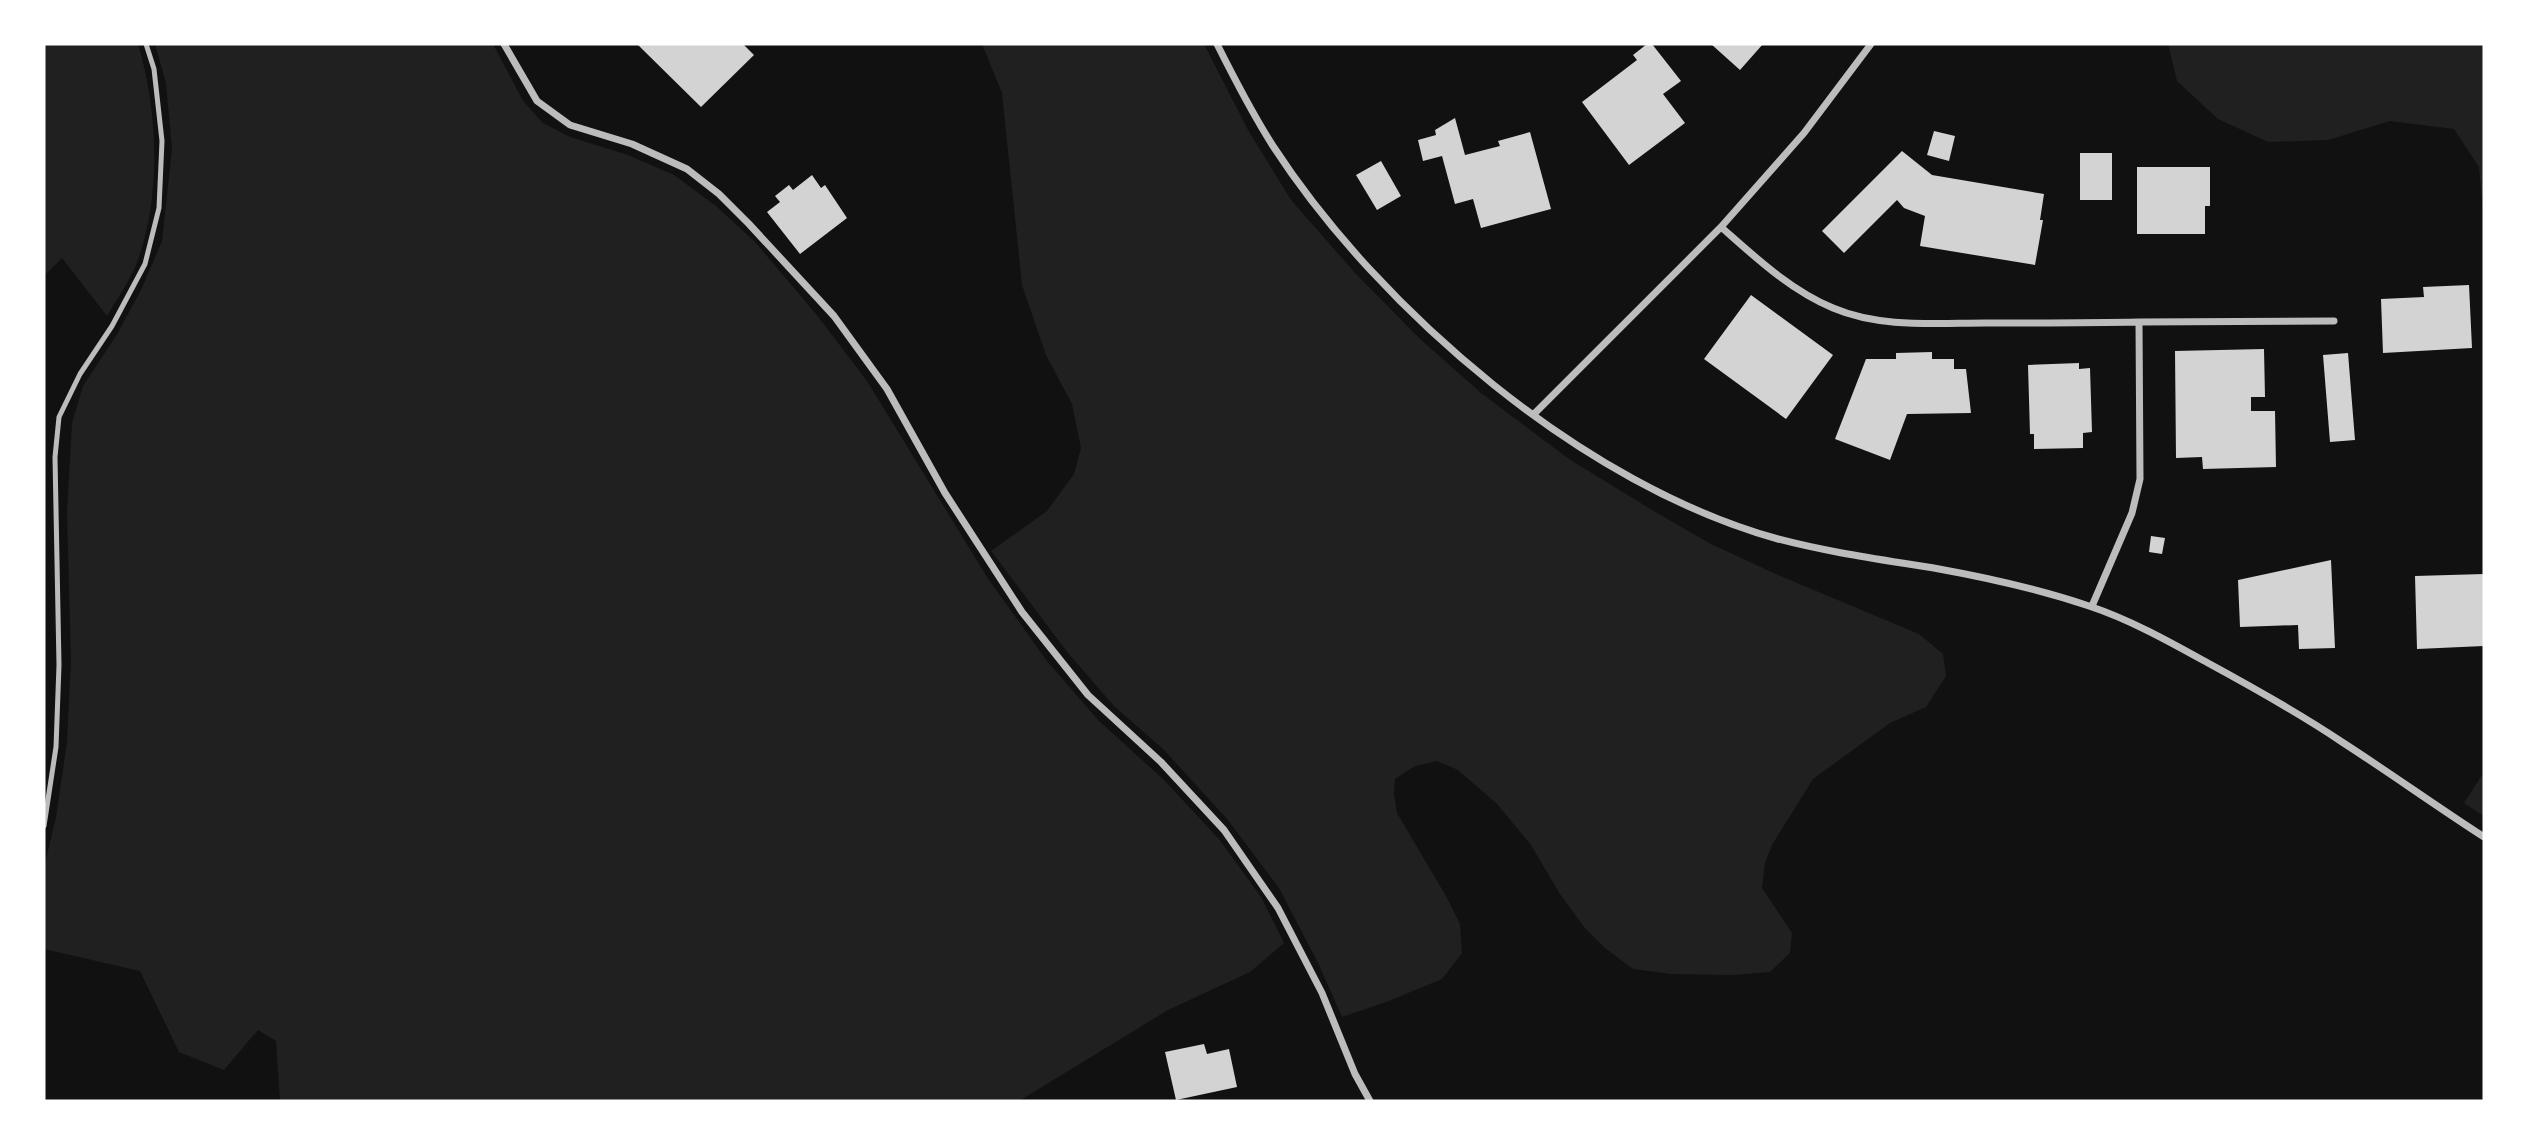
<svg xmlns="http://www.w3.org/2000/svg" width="2528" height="1145" font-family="Mulish,sans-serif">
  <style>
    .green { fill: #202020 }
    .building { fill: #d3d3d3 }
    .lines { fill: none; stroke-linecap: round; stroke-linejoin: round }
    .service { stroke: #bcbcbc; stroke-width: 5 }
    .minor { stroke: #bcbcbc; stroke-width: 7 }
  </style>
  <rect width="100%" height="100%" fill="#111"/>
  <!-- green -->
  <path class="green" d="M44,44H138C158,110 162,199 136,265C129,282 117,299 107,316L62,258L44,276Z
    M155,44H493L523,101L543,123L570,137L628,155L674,175L716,206L755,242L816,314L867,381L987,577L1047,661L1098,720L1164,780L1219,839L1261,897L1284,943L1250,972L1168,1010L1019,1101H280L276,1041L258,1030L224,1070L179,1052L140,971L44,949V868L56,817L67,742L71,661L67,512L72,423L83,386L116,336L141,290L162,241L172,149L166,83Z
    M982,44H1204L1248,130L1291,200L1356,274L1418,337L1481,393L1569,459L1652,510L1711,544L1778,575L1919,634L1943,654L1946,676L1926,707L1890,723L1813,779L1772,845L1765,863L1762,888L1792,933L1790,953L1770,972L1733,975L1671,974L1633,969L1605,948L1584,927L1560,894L1531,845L1497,804L1458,770L1437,761L1415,766L1395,779L1394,794L1397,813L1446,896L1460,924L1462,953L1442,979L1389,1001L1342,1017L1319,965L1279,888L1228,820L1164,750L1114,706L1068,653L991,551L1047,511L1074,474L1081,448L1072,404L1046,355L1022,285L1002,93Z
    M2168,44H2484V221L2479,167L2454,129L2390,121L2328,140L2268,142L2218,119L2177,81Z
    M2484,772V816L2464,803Z"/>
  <!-- building -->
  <path class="building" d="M637,44H743L754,55L701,107Z
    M1647,44H1652L1681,81L1663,94L1685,123L1629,165L1582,102L1637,60L1633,55Z
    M1711,44H1763L1740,70Z
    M1455,118L1465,155L1500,146L1498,141L1530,132L1551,209L1481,228L1473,199L1455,204L1442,156L1423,161L1418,140L1436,135L1435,130Z
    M1934,131L1955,136L1949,161L1927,155Z
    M1902,151L1932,175L2044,194L2040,220H2043L2035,265L1920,246L1925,216L1904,208L1897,200L1844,253L1822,231Z
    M2080,153H2112V200H2080Z
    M1381,161L1401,196L1377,210L1356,175Z
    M2137,167H2210V206H2205V234H2137Z
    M812,175L821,188L825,185L847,218L800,254L767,212L780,202L775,196L789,185L793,190Z
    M2469,285L2472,348L2383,353L2381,299L2424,297L2423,287Z
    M1751,295L1833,355L1786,419L1704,359Z
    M2264,349L2265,397H2251V411H2275L2276,467L2203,469L2202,457L2176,458L2175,351Z
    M1932,352V359H1954V369H1966L1971,413L1907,414L1890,460L1835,439L1866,359H1896V353Z
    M2348,353L2355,440L2330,442L2323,355Z
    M2079,363V369L2090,368L2092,432L2083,433V448L2034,449V434H2030L2028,365Z
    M2151,536L2165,538L2162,554L2149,552Z
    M2331,560L2335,648L2299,649L2298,625L2240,627L2238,580Z
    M2484,574V646L2417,649L2415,576Z
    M1204,1044L1207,1054L1229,1049L1237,1087L1176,1100L1165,1052Z"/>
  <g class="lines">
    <!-- service -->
    <path class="service" d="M44,826L56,747L59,665L55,457L59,417L80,374L112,326L145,264L159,208L162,141L154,69L146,44"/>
    <!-- minor -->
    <path class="minor" d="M504,44L537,101L570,125L632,144L687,169L719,194L749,224L834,316L887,389L945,493L1022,612L1088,695L1161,762L1224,830L1278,908L1322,993L1355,1074L1370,1101
      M1217,44C1234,78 1252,113 1273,146C1381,312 1585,486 1778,539C1831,553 1885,560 1939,569C1989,578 2041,590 2089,606C2131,620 2170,642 2208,663C2254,688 2299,713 2342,742C2390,773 2436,806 2484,837
      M1721,227C1755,257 1790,290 1833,308C1880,328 1934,323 1985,323C2036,323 2088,323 2139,322L2140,479L2132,513L2092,606
      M2139,322L2334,321
      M1534,414L1721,227L1804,133L1871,44"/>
  </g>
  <!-- border -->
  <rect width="2528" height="1145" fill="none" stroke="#ffffff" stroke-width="91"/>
</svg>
